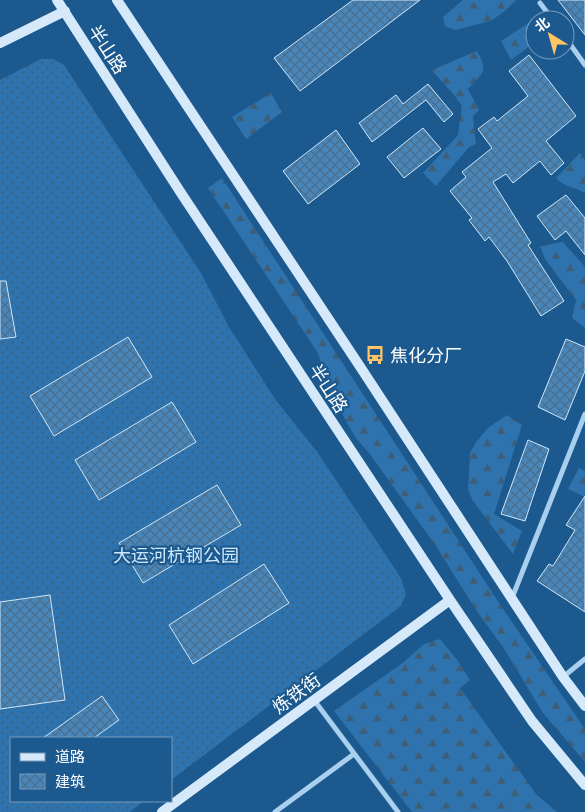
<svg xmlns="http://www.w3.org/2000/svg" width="585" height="812" font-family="Lato,'Noto Sans SC',sans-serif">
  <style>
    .grass { fill: url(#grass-dots) }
    .forest { fill: url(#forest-firs) }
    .building { fill: url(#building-cross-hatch); stroke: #cfe7fa }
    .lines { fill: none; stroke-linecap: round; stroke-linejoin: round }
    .street { stroke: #a9cfee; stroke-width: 5 }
    .secondary { stroke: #d6e9fa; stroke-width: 10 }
    .labels { text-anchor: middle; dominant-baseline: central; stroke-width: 4.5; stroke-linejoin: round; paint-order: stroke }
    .street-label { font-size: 18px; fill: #fff; stroke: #1b598f }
    .poi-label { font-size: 18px; fill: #fff; stroke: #1b598f; text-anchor: start }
    .park-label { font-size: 18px; fill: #cfe7fa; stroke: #1b598f }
  </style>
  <defs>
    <pattern id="grass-dots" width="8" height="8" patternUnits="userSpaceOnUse" patternTransform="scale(1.25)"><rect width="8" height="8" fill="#2e73ad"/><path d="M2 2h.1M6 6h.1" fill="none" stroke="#3e5e78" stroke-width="1.8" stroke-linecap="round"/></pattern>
    <pattern id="forest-firs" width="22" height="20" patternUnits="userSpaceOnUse" patternTransform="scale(1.25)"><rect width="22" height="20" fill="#2e73ad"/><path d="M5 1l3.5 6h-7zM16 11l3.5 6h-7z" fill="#3e5e78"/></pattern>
    <pattern id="building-cross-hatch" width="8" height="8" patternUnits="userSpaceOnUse" patternTransform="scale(1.25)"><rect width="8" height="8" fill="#4885b8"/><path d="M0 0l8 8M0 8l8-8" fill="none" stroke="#4a6e8d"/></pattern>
  </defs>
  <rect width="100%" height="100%" fill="#1b598f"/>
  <!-- grass -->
  <path class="grass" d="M41,59H53L64,65L201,273L229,327L275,399L318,453L401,578L406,594L401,606L171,780V738H11V801H144L130,812H0V80Z"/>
  <!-- forest -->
  <path class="forest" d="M463,0H516L506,10L491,21L455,30L445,26L443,17Z
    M532,21L535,24V42L511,60L501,41Z
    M477,51C489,72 483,72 468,89L479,110L473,116L476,144L469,147L436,186L423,173L458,135L462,106C454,93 442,83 432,70Z
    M271,93L282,112L246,139L232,117Z
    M580,153L585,160V193C576,187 563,187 556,178Z
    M222,178L503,609L585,729V762L543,713L503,647L476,610L436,546L369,453L355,437L328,388L318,353L208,188Z
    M563,242L585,267V328L572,318L576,300L545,259L540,246Z
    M507,415L522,425L494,514L522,531L513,554L473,501L468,490L470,453L476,442L489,427Z
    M579,468L585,471V497L568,489Z
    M440,639L458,661L470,680L460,688L536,794L557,812H412L334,711L404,662L424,644Z"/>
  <!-- building -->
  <path class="building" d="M353,0H420L300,91L274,58Z
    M558,0H585V35Z
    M529,55L576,116L546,141L564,163L551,175L540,161L513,183L506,174L493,182L531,243L528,245L564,301L541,316L507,261L489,237L485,241L469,220L472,218L450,191L466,177L462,172L492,148L478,129L494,117L497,121L528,96L509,71Z
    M428,84L453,114L444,122L426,100L372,142L359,123L396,95L403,104Z
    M423,128L441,149L404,178L387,157Z
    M336,130L360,164L308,204L283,171Z
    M566,195L585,218V255L566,231L555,240L537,216Z
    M0,281H6L16,337L0,339Z
    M128,337L152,377L54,436L30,396Z
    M566,339L585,347V371L565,420L538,407Z
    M172,402L196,442L99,500L75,460Z
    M528,440L549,449L525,521L501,514Z
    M217,485L241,525L143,583L119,543Z
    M585,496V612L537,581L549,564L553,566L575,530L566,525Z
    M264,564L289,603L193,664L169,625Z
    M50,595L65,700L0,709V602Z
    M102,696L119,720L94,738H43Z"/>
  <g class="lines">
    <!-- street -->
    <path class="street" d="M540,3L553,20
      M565,37L585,65
      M512,598L585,414
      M563,677L585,659
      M314,700L398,812
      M275,812L354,754"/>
    <!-- secondary -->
    <path class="secondary" d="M57,0L181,193L450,600L532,721L585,785
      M117,0L359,365L563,677L585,706
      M0,43L65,11
      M162,812L450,600"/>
  </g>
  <!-- icons -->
  <defs>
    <g id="bus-bare" transform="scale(1.5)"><path d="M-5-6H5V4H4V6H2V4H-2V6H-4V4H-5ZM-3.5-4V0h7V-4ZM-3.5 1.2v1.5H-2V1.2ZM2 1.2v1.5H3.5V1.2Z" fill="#ffc466" stroke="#1b598f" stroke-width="2.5" paint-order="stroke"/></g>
  </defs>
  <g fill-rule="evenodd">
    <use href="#bus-bare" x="375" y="355"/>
  </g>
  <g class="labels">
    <!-- street labels -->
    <g class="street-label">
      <text transform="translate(108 49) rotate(57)">半山路</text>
      <text transform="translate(329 388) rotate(57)">半山路</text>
      <text transform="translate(296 693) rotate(-36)">炼铁街</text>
    </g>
    <!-- poi labels -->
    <g class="poi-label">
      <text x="390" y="355">焦化分厂</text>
    </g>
    <!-- park labels -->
    <g class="park-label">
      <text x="176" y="555">大运河杭钢公园</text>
    </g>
  </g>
  <!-- legend -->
  <rect x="10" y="737" width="162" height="65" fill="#1b598f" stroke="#769bbc"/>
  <rect x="20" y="753" width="25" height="8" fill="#d6e9fa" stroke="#769bbc"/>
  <text x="55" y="762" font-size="15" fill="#ffffff">道路</text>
  <rect x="20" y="774" width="25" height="15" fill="url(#building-cross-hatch)" stroke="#769bbc"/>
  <text x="55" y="787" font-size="15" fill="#ffffff">建筑</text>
  <!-- north arrow -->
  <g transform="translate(550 35) rotate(323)"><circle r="24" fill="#1b598f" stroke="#769bbc"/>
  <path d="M0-4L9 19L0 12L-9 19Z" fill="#ffc466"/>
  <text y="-8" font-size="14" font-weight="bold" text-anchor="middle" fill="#ffffff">北</text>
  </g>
</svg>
